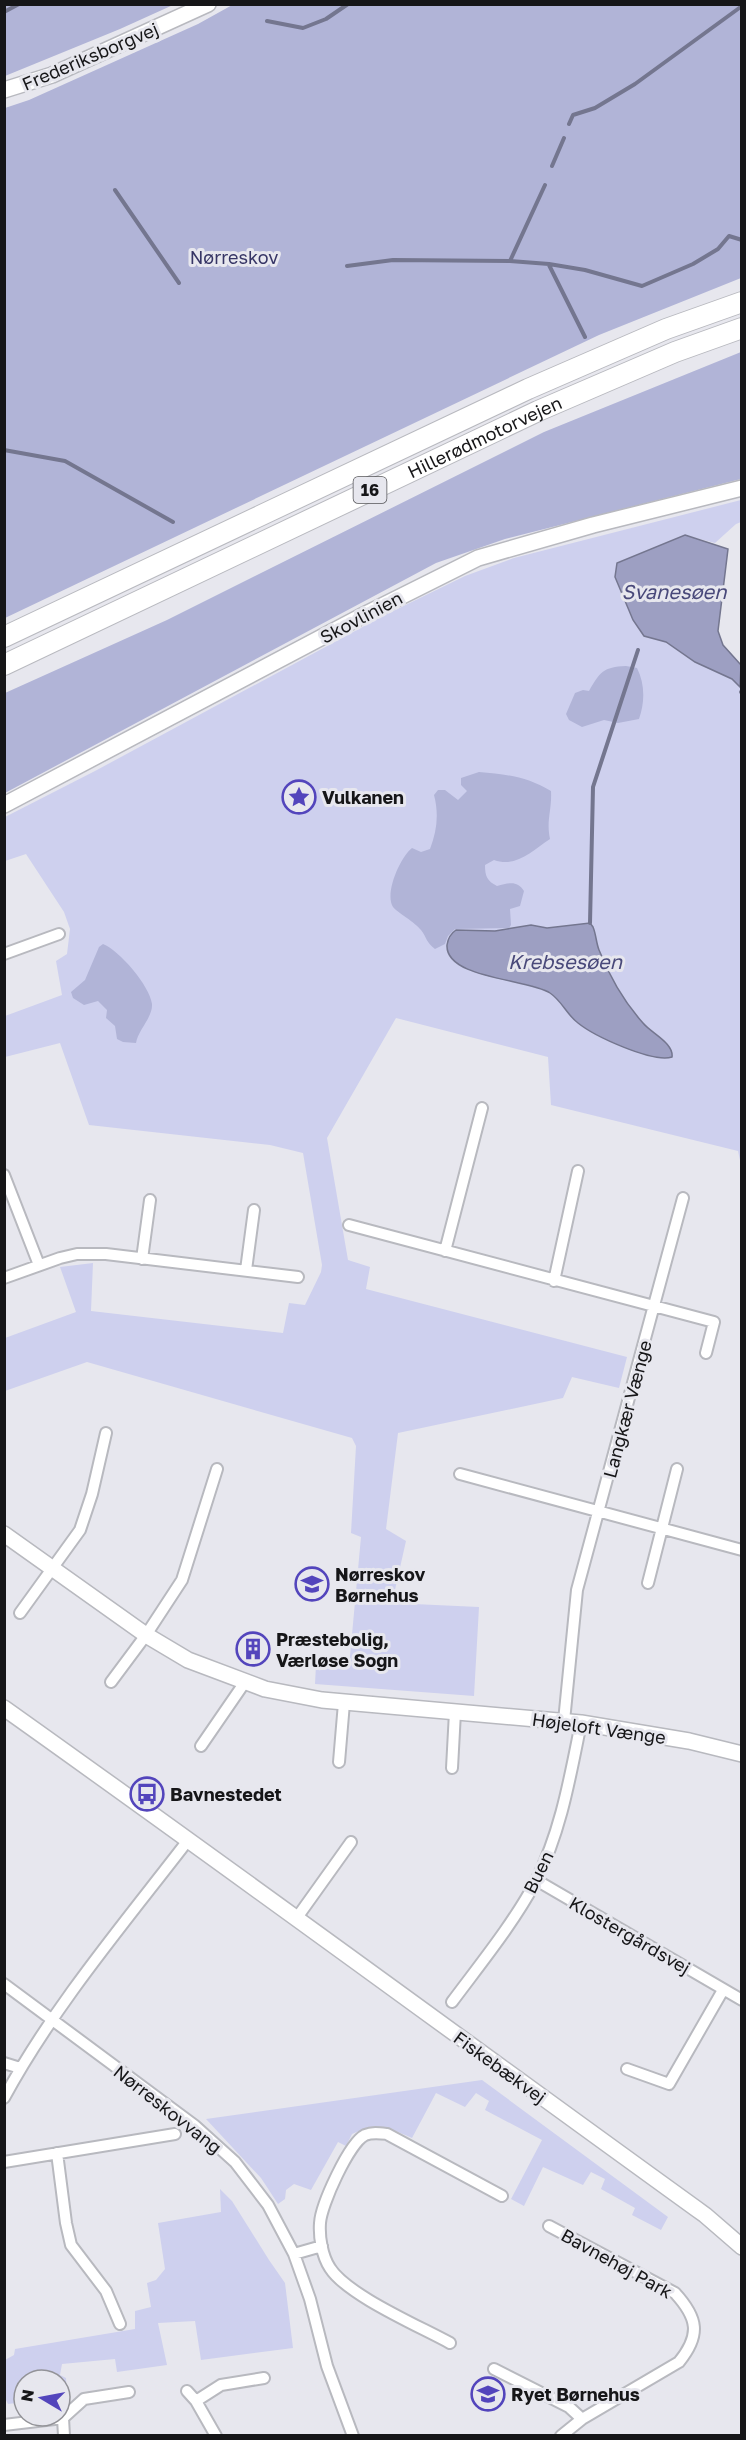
<svg xmlns="http://www.w3.org/2000/svg" width="746" height="2440" font-family="'Golos Text',sans-serif">
  <style>
    .green { fill: #ced0ee }
    .forest { fill: #b1b4d7 }
    .water { fill: #9d9fc2; stroke: #74768f; stroke-width: 1.5 }
    .lines { fill: none; stroke-linecap: round; stroke-linejoin: round }
    .stream { stroke: #74768f; stroke-width: 4 }
    .street-casing { stroke: #b8b9bf; stroke-width: 14 }
    .secondary-casing { stroke: #b8b9bf; stroke-width: 18 }
    .highway-casing { stroke: #b8b9bf; stroke-width: 22 }
    .street { stroke: #fff; stroke-width: 10 }
    .secondary { stroke: #fff; stroke-width: 15 }
    .highway { stroke: #fff; stroke-width: 20 }
    .labels { text-anchor: middle; dominant-baseline: central; stroke-width: 6; stroke-linejoin: round; paint-order: stroke }
    .shield { fill: #e7e7ee; stroke: #555558; stroke-width: 1.5 }
    .shield-label { font-size: 16px; font-weight: bold; fill: #161618 }
    .street-label { font-size: 18px; fill: #161618; stroke: #e7e7ee }
    .park-label { font-size: 18px; fill: #363565; stroke: #e7e7ee }
    .poi-label { font-size: 18px; font-weight: bold; fill: #161618; stroke: #e7e7ee; text-anchor: start }
    .water-label { font-size: 20px; font-style: italic; fill: #49497a; stroke: #e7e7ee }
  </style>
  <rect width="100%" height="100%" fill="#e7e7ee"/>
  <!-- green -->
  <path class="green" d="M741,500V522L736,524L715,543L684,535L644,636L666,642L695,662L732,679L740,687L741,684V1165L738,1151L551,1105L548,1057L396,1018L327,1138L348,1260L370,1267L366,1289L627,1357L619,1388L572,1377L563,1398L398,1433L386,1529L406,1541L392,1603L479,1607L474,1696L315,1684L316,1665L349,1667L361,1537L351,1533L356,1446L352,1438L87,1362L5,1391V1338L76,1312L60,1267L93,1263L91,1311L283,1333L289,1303L305,1305L321,1272L322,1265L303,1153L270,1145L89,1125L60,1043L5,1057V1016L62,995L56,961L67,954L70,929L64,912L26,854L5,861V817L95,771L381,617L465,576L514,558Z
    M482,2080L668,2217L661,2230L632,2215L635,2208L601,2189L605,2179L591,2172L583,2185L543,2167L524,2206L511,2199L542,2140L485,2110L489,2101L476,2093L465,2107L436,2093L412,2138C386,2127 379,2122 352,2134L346,2146L338,2142L311,2190L294,2184L286,2190L285,2199L278,2204L261,2178L206,2119Z
    M220,2189L232,2201L269,2260L285,2283L293,2348L201,2360L195,2321L158,2323L167,2365L117,2372L115,2359L62,2364L60,2375L66,2378L67,2398H60V2380H24V2402L8,2404L5,2398V2360L14,2355L15,2349L135,2329V2311L151,2307L147,2283L156,2280L165,2269L158,2223L221,2212Z"/>
  <!-- forest -->
  <path class="forest" d="M5,4H173V5L120,29L5,76Z
    M234,4L741,5V278L599,335L5,618V108L29,100L198,24Z
    M741,352V479L505,539L436,563L5,793V693L167,620L544,432Z
    M626,666L637,668C645,684 645,702 639,719L618,723L604,720L582,727L569,720L566,714L575,693L583,690L589,691C600,672 603,667 626,666Z
    M479,772C506,774 528,777 551,791C552,811 546,820 550,839C532,851 516,868 494,860L485,865C485,876 487,881 497,886C509,883 517,880 524,891L520,906L510,909L511,925L509,928L455,929L448,936L445,944L435,949C426,942 427,938 421,930C416,923 397,912 393,907C384,893 401,856 412,848L421,852L430,849C437,831 439,814 434,795L438,790H445L458,800L467,791L461,785V778Z
    M103,944C119,950 150,986 152,1004C153,1017 138,1030 136,1043L123,1042L117,1039L115,1026L106,1018L107,1010L98,1001L84,1005L73,998L71,992L85,980L99,947Z"/>
  <!-- water -->
  <path class="water" d="M685,535L728,549L718,631L723,645L741,665L740,687L732,679L695,662L666,642L644,636L633,620L615,577L617,563Z
    M590,923L593,927C596,934 596,942 599,950C609,975 625,1003 643,1023C651,1033 674,1043 672,1057C652,1063 594,1036 578,1023C567,1015 562,1001 550,993C530,979 445,979 447,945C448,938 450,934 456,930L495,931L531,925L547,928Z"/>
  <g class="lines">
    <!-- stream -->
    <path class="stream" d="M4,12L19,4
      M267,21L303,28L326,19L348,4
      M569,124L573,115L595,108L635,84L742,6
      M552,166L564,138
      M115,190L179,283
      M510,261L545,185
      M549,265L585,337
      M347,266L393,260L510,261L549,264L585,270L642,286L693,264L718,249L729,236L742,240
      M4,450L65,461L173,522
      M741,692H742
      M590,923L593,787L638,650"/>
    <!-- street casing -->
    <g class="street-casing">
      <path id="street" d="M4,954L59,934
        M4,1175L39,1265
        M349,1225L714,1322L706,1353
        M445,1251L482,1108
        M142,1259L150,1200
        M246,1270L254,1210
        M4,1278L60,1258L77,1254H106L298,1277
        M554,1281L578,1171
        M460,1474L742,1550
        M648,1583L677,1469
        M20,1613L80,1530L92,1494L106,1433
        M111,1682L146,1635L182,1580L217,1469
        M564,1721L577,1590L683,1198
        M201,1746L245,1682
        M339,1762L344,1703
        M452,1768L455,1712
        M536,1880L742,2000
        M296,1919L351,1842
        M4,1984L194,2125L235,2162L268,2205L294,2254L310,2299L327,2366L353,2436
        M452,2002C481,1963 513,1924 536,1881C561,1831 570,1777 581,1723
        M4,2063L20,2068
        M627,2069L669,2084L723,1990
        M4,2098C53,2007 126,1921 189,1839
        M57,2153L66,2223L71,2245L106,2291L120,2324
        M4,2162L175,2134
        M549,2226L675,2293C698,2318 701,2335 679,2362L582,2419L561,2436
        M294,2254L322,2246
        M450,2343C419,2326 347,2295 330,2268C322,2256 319,2237 320,2223C321,2205 349,2143 365,2135C372,2132 379,2133 387,2134L502,2196
        M494,2369L569,2407L582,2419
        M187,2391L196,2401L216,2436
        M196,2401L221,2385L264,2378
        M63,2418L64,2436
        M4,2425L63,2418L84,2399L129,2392"/>
    </g>
    <!-- secondary casing -->
    <g class="secondary-casing">
      <path id="secondary" d="M4,90L52,75L208,4
        M4,805L362,616L478,558L593,525L742,488
        M4,1534L146,1635L188,1660L265,1689L322,1700L581,1723L689,1741L742,1754
        M4,1708C239,1875 471,2046 705,2215L742,2247"/>
    </g>
    <!-- highway casing -->
    <g class="highway-casing">
      <g id="highway">
        <path d="M4,637L528,389L666,329L742,302"/>
        <path id="s1" d="M4,665L538,411L675,352L742,328"/>
      </g>
    </g>
    <!-- street -->
    <use href="#street" class="street"/>
    <!-- secondary -->
    <use href="#secondary" class="secondary"/>
    <!-- highway -->
    <use href="#highway" class="highway"/>
  </g>
  <!-- icons -->
  <defs>
    <g id="sight-ring" transform="scale(1.725)"><circle r="9.5" fill="#e7e7ee" stroke="#5345bc" stroke-width="1.5"/><path d="M0-6L1.8-2.2L6-1.7L2.9 1.2L3.7 5.4L0 3.3L-3.7 5.4L-2.9 1.2L-6-1.7L-1.8-2.2Z" fill="#5345bc"/></g>
    <g id="school-ring" transform="scale(1.725)"><circle r="9.5" fill="#e7e7ee" stroke="#5345bc" stroke-width="1.5"/><path d="M0-5L7-2L0 1L-7-2ZM-4 1L0 2.5L4 1V4Q0 6-4 4Z" fill="#5345bc"/></g>
    <g id="building-ring" transform="scale(1.725)"><circle r="9.5" fill="#e7e7ee" stroke="#5345bc" stroke-width="1.5"/><path d="M-4-6H4V6H1V3H-1V6H-4ZM-2.5-4.3h1.7v1.8h-1.7ZM.8-4.3h1.7v1.8H.8ZM-2.5-1h1.7V.8h-1.7ZM.8-1h1.7V.8H.8Z" fill="#5345bc"/></g>
    <g id="bus-ring" transform="scale(1.725)"><circle r="9.5" fill="#e7e7ee" stroke="#5345bc" stroke-width="1.5"/><path d="M-5-6H5V4H4V6H2V4H-2V6H-4V4H-5ZM-3.5-4V0h7V-4ZM-3.5 1.2v1.5H-2V1.2ZM2 1.2v1.5H3.5V1.2Z" fill="#5345bc"/></g>
  </defs>
  <g fill-rule="evenodd">
    <use href="#sight-ring" x="299" y="797"/>
    <use href="#school-ring" x="312" y="1584"/>
    <use href="#building-ring" x="253" y="1649"/>
    <use href="#bus-ring" x="147" y="1794"/>
    <use href="#school-ring" x="488" y="2394"/>
  </g>
  <g class="labels">
    <!-- shield labels -->
    <rect class="shield" x="353.5" y="477" width="33" height="26" rx="4.5"/>
    <g class="shield-label">
      <text x="370" y="490">16</text>
    </g>
    <!-- street labels -->
    <g class="street-label">
      <text transform="translate(90 56) rotate(-23)">Frederiksborgvej</text>
      <text stroke="none"><textPath href="#s1" startOffset="532">Hillerødmotorvejen</textPath></text>
      <text transform="translate(361 617) rotate(-28)">Skovlinien</text>
      <text transform="translate(627 1409) rotate(-75)">Langkær Vænge</text>
      <text transform="translate(599 1728) rotate(8)">Højeloft Vænge</text>
      <text transform="translate(538 1872) rotate(-64)">Buen</text>
      <text transform="translate(630 1935) rotate(30)">Klostergårdsvej</text>
      <text transform="translate(500 2067) rotate(36)">Fiskebækvej</text>
      <text transform="translate(168 2109) rotate(38)">Nørreskovvang</text>
      <text transform="translate(617 2263) rotate(29)">Bavnehøj Park</text>
    </g>
    <!-- park labels -->
    <g class="park-label">
      <text x="234" y="257">Nørreskov</text>
    </g>
    <!-- poi labels -->
    <g class="poi-label">
      <text x="322" y="797">Vulkanen</text>
      <text x="335" y="1574">Nørreskov<tspan x="335" dy="21">Børnehus</tspan></text>
      <text x="276" y="1639">Præstebolig,<tspan x="276" dy="21">Værløse Sogn</tspan></text>
      <text x="170" y="1794">Bavnestedet</text>
      <text x="511" y="2394">Ryet Børnehus</text>
    </g>
    <!-- water labels -->
    <g class="water-label">
      <text x="674" y="591">Svanesøen</text>
      <text x="565" y="961">Krebsesøen</text>
    </g>
  </g>
  <!-- border -->
  <rect width="746" height="2440" fill="none" stroke="#161618" stroke-width="12"/>
  <!-- north arrow -->
  <g transform="translate(42 2398) rotate(280)"><circle r="28" fill="#e7e7ee" stroke="#939398" stroke-width="1.5"/>
  <path d="M0-4.5L10 22L0 15L-10 22Z" fill="#5345bc"/>
  <text y="-9" font-size="16" font-weight="bold" text-anchor="middle" fill="#161618">N</text>
  </g>
</svg>
